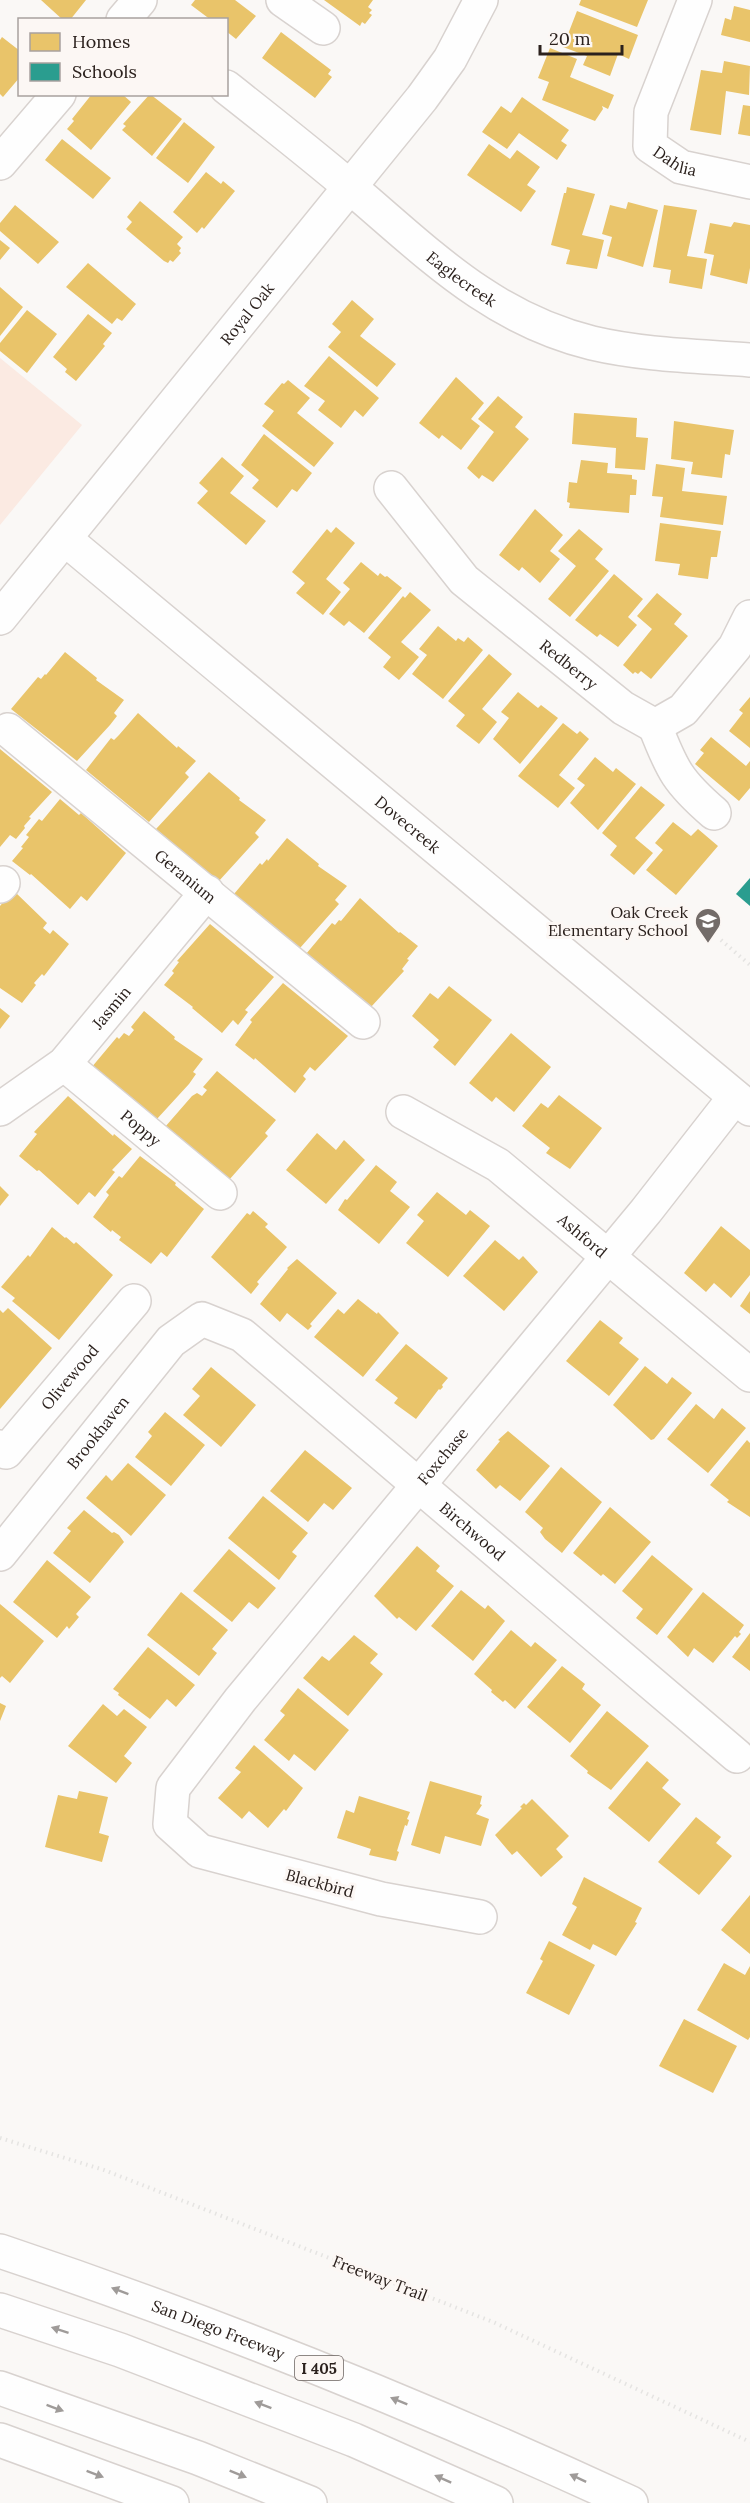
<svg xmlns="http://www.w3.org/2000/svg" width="750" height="2503" font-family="Lora,serif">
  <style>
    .green { fill: #fbeae2 }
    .homes { fill: #e9c46a }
    .schools { fill: #2a9d8f }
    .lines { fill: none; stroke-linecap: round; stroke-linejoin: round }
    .minor-casing { stroke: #d8d2cf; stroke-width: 36 }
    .highway-casing { stroke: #d8d2cf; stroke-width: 36 }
    .path { stroke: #e5e4e2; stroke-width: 4; stroke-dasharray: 1.5 4.5; stroke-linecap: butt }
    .minor { stroke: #fefefe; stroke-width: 33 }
    .highway { stroke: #fefefe; stroke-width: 33 }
    .oneway { fill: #9f9b99 }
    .labels { text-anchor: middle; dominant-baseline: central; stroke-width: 6; stroke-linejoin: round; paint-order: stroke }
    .shield { fill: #fcf7f4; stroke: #6a615e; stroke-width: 1.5 }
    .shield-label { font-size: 15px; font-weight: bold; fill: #2b211d }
    .street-label { font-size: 16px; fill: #2b211d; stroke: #fcf7f4 }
    .poi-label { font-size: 16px; fill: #2b211d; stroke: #fcf7f4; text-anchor: end }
  </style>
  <rect width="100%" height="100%" fill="#faf8f6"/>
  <!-- green -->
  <path class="green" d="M0,358L82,425L0,525Z"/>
  <!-- homes -->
  <path class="homes" d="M41,0H86L70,20H63Z
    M195,0H235L256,16L236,39L226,31V20H211L191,5Z
    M324,0H373L368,7L372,10L369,13L372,15L365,24L362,22L360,26Z
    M581,0H648L637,27L579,5Z
    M734,6L750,10V42L721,35L725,18L731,20Z
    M577,11L638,35L629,59L618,54L610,76L583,65L587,56L563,47Z
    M281,32L331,70L328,74L332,77L315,98L262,58Z
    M2,37L20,51V77L3,97L0,94V40Z
    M550,48L577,59L570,77L614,95L608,109L602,106L603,109L595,121L542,100L549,82L538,78Z
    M724,61L750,66L749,95L726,91L721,135L690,130L701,70L722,73Z
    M92,94H122L131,102L91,150L67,129L74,121L72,119Z
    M150,94L182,119L152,156L122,130L126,126L123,124Z
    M522,97L569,130L561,141L567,145L557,160L519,133L507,149L482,132L501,106L511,113Z
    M743,105L750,106V136L738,134Z
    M184,122L215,147L188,183L156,158Z
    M62,139L111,178L93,199L45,160Z
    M489,144L510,159L517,150L540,167L527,185L536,191L521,212L467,175Z
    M206,172L221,184L223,181L235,191L204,229L202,227L197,233L173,212Z
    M567,187L595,194L582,235L604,240L597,269L566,264L570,250L551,245L564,193H566Z
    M140,201L183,237L177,244L181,248L179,251L181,253L173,262L170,260L168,263L164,261L126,229L132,222L127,217Z
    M628,202L658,210L643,267L607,256L612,237L602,234L610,205L626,209Z
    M15,205L59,242L38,264L0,231V223Z
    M664,205L697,210L687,256L707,259L702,289L669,283L671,270L653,267Z
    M734,222L750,225V268L747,284L710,275L714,255L704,253L710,223L731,227Z
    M0,240L10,248L0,260Z
    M88,263L136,304L122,321L117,318L112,324L66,287Z
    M0,287L23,307L0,336Z
    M352,300L374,319L360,336L396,364L377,387L328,347L341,332L332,324Z
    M27,310L57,334L27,373L0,351V343Z
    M88,314L112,333L103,344L105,346L76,381L65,372L67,369L53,357Z
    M329,356L379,398L363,417L355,410L341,428L318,410L325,401L304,386Z
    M456,377L484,403L471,419L480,426L461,450L442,435L439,439L419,423Z
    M288,380L310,398L297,413L334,443L314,467L262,426L274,411L264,404L282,383L284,384Z
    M498,396L523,417L515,427L529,439L493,482L482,475L479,479L467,468L494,432L478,419Z
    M574,413L637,418L636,437L648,438L645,470L615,468L616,448L572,444Z
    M674,421L734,430L730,455L725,454L722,478L691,474L693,462L671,459Z
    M264,434L312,473L297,492L292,489L277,508L252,488L259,480L241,465Z
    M222,457L244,476L230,493L266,521L246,545L197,503L208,491L199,483Z
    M581,460L608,463L607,473L632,475V479L637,480L636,495H630L629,513L569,508L570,503L567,502L569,482L577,483Z
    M656,464L685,468L682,491L727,496L723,525L660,517L663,497L652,496Z
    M535,509L563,535L550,551L560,559L540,583L522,567L519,571L499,555Z
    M660,523L721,531L717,557H711L708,579L678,575L680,564L655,561Z
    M336,527L355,543L326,579L341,592L323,615L296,593L305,583L292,572L327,529L331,533Z
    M579,529L603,549L595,559L609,571L570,617L548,599L576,566L558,551Z
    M361,562L378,576L380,573L385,577L387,576L402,588L364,633L349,621L344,626L329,614L350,589L343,583Z
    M614,574L643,599L628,617L637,625L618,647L600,634L597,637L575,620Z
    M410,592L431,610L401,642L419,657L399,680L383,667L391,657L368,638L403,596L405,598Z
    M657,593L682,614L674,624L688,636L651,679L641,671L638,674L635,672L633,674L623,665L652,629L637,616Z
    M438,626L456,641L458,638L464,642L468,637L483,650L443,699L412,674L427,655L419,649Z
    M65,652L97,678L96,680L124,700L114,713L117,716L110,725L77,761L11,709L38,677L41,679L45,674L46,675Z
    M489,654L512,674L482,709L497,722L479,744L456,726L465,715L448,701Z
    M518,692L538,708L541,705L558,718L520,764L493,739L509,718L501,712Z
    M750,697V748L729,731L743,713L739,710Z
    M138,713L177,748L178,746L196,761L185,773L189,777L149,822L86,770L111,738L114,740L119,735Z
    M563,723L577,734L580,731L589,739L559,775L575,788L558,808L518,776Z
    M711,737L746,766L750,761V788L739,801L695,764L704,753L700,750Z
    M0,749L52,792L29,817L31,818L24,826L25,828L16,839L10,835L0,847Z
    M595,757L613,772L616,768L636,784L598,830L570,803L585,785L577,779Z
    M209,772L240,798L239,800L266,820L255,833L259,837L218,882L156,829Z
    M641,786L665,805L635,838L653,853L634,875L610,855L617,846L602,833Z
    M60,799L79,815L81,813L126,853L87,901L81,896L70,909L31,874L30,875L12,861L23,848L21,847L29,837L26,835L39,819L42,821Z
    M673,822L691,836L698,829L718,846L676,895L646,870L663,850L655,843Z
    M287,838L319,864L318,866L347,886L335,900L339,904L300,948L234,894L260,863L262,865L267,859L268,861Z
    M13,890L47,923L43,928L50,934L53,930L69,944L44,976L42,974L34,983L36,985L22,1003L0,988V906Z
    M360,898L399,933L400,932L418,946L407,959L409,960L402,969L404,971L371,1007L352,991L350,993L306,954L332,923L335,925L339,920L341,921Z
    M210,924L274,977L245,1010L248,1012L238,1025L233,1020L222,1033L192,1008L193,1007L164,985L174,973L172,971L179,962L177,961Z
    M283,983L348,1036L315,1071L310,1067L303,1076L306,1079L295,1093L255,1058L254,1060L235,1045L252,1022L250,1020Z
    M449,986L492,1020L455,1066L433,1047L439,1040L412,1016L430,993L438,999Z
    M0,1008L10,1016L0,1029Z
    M144,1011L175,1037L174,1039L203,1059L193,1072L196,1074L189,1084L156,1120L91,1068L117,1037L119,1039L124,1033L129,1036L134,1030L131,1027Z
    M511,1033L551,1067L514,1112L496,1097L492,1102L469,1083Z
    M217,1071L276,1120L265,1133L268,1136L229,1180L165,1127L192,1096L197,1093L202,1096L207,1090L203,1087Z
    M559,1095L602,1128L570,1169L546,1153L550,1148L522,1126L541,1103L548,1108Z
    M68,1096L113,1136L114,1134L132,1149L112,1170L115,1172L95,1197L89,1192L78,1205L39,1170L37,1171L19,1156L37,1134L34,1132Z
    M317,1133L336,1150L344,1140L365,1160L326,1204L286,1170Z
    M140,1156L176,1183L175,1185L204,1209L167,1257L161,1252L151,1264L119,1240L121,1237L112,1230L111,1232L93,1217L109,1195L106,1192L119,1176L122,1178Z
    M376,1165L397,1182L390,1191L410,1207L379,1244L338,1210L345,1199L347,1200Z
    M0,1186L9,1195L0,1206Z
    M437,1192L466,1215L470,1210L490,1226L448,1277L406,1243L424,1221L417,1215Z
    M253,1211L268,1224L265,1227L287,1247L257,1282L259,1284L251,1294L211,1257L247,1213L250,1215Z
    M721,1226L750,1250V1275L731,1298L714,1283L706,1292L684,1273Z
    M52,1227L65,1238L66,1237L74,1244L76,1242L113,1275L59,1340L12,1301L15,1298L1,1287L28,1255L30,1257Z
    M495,1240L519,1260L523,1256L538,1272L504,1311L463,1276Z
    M297,1259L337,1293L310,1324L312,1326L308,1330L287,1313L280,1322L260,1304L288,1269L287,1268Z
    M750,1291V1314L740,1306Z
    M358,1299L377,1314L378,1312L399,1333L363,1377L314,1337L338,1309L344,1314Z
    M8,1308L52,1348L0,1409V1310L3,1313Z
    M600,1320L623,1338L619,1343L639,1359L609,1396L566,1361Z
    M406,1344L448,1378L442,1385L443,1387L440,1390L439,1389L416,1419L394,1403L398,1398L375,1380Z
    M645,1366L667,1384L672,1377L692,1393L654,1439L651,1440L613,1405Z
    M211,1367L256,1405L221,1447L183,1415L200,1396L192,1389Z
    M696,1404L714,1419L722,1408L746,1428L708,1473L667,1439Z
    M165,1412L205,1445L171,1486L135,1457L152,1436L148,1432Z
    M508,1431L550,1466L520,1501L500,1485L496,1489L476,1470L500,1441L498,1440Z
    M747,1440L750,1443V1517L727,1502L729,1500L710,1485Z
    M305,1450L352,1488L333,1510L324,1503L308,1522L270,1491Z
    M128,1463L166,1495L131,1536L86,1498L106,1475L112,1481Z
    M561,1467L602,1502L562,1553L545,1539L540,1532L543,1528L525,1512Z
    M263,1496L308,1533L292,1552L297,1556L279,1580L228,1538Z
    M610,1507L651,1542L615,1584L603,1574L601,1576L573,1553Z
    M84,1510L112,1533L114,1532L119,1535L124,1542L90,1583L53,1553L71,1531L67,1528Z
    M417,1546L440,1566L436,1571L454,1586L416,1631L399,1617L397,1619L374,1596Z
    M229,1549L276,1588L258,1609L249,1602L232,1622L193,1591Z
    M652,1555L693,1589L657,1635L636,1618L643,1609L622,1591Z
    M47,1560L91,1597L76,1614L79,1617L69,1629L67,1626L57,1638L13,1602Z
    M461,1590L485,1609L488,1605L505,1621L473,1661L431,1626Z
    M181,1592L228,1630L212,1649L217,1653L199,1676L147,1635Z
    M703,1592L744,1625L739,1632L741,1634L737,1638L735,1636L713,1663L694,1648L688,1657L667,1637Z
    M0,1604L44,1641L10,1683L2,1676L0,1678Z
    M511,1630L531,1647L535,1642L557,1660L515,1709L505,1700L503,1702L491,1692L492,1690L474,1674Z
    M750,1633V1671L732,1657Z
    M354,1635L378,1654L370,1663L383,1674L348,1716L303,1678L322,1656L329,1661Z
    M148,1647L195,1685L176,1707L167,1699L150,1719L118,1695L119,1693L113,1689Z
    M562,1666L585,1684L582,1689L601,1705L570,1743L527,1707Z
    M298,1688L349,1730L315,1771L294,1754L289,1761L264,1740L285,1715L280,1711Z
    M0,1703L6,1706L0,1721Z
    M103,1704L117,1716L124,1709L147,1727L124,1756L132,1763L116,1783L68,1746Z
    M607,1711L649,1746L611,1790L587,1773L588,1771L570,1756Z
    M254,1745L303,1788L286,1811L284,1809L268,1828L249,1811L242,1819L218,1798L241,1772L235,1768Z
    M647,1761L669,1780L662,1788L681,1804L649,1842L608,1808Z
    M430,1781L482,1796L480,1804L482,1805L476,1814L489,1819L481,1846L445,1836L440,1854L411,1845Z
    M79,1791L108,1797L99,1833L109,1836L102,1862L45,1847L58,1795L77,1799Z
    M359,1796L410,1812L407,1819L409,1820L407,1826L405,1825L397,1851L399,1852L396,1861L369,1855L371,1849L337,1838L346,1810L354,1813Z
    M532,1799L569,1836L556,1849L563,1857L541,1877L517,1851L512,1855L495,1835L522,1808L520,1807L524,1803L526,1805Z
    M696,1817L721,1837L716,1843L732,1856L699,1895L658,1862Z
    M584,1877L642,1908L635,1922L637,1923L616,1956L593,1944L590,1950L562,1935L577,1907L572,1904Z
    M750,1895V1954L721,1930Z
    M549,1941L595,1965L569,2015L526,1993L543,1961L540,1959Z
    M724,1963L745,1975L750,1966V2037L748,2040L697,2010Z
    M684,2019L737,2046L713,2093L659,2066Z"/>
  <!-- schools -->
  <path class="schools" d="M750,878V906L736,894Z"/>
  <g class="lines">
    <!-- minor casing -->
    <g class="minor-casing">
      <g id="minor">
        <path d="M283,0L323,28"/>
        <path id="s1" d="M695,0L651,112L650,146L681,167L750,182"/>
        <path d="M123,20L140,0"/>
        <path id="s2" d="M226,87C268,120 310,153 350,187C427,252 490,318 592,343C643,355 698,356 750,360"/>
        <path d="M0,163L59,94"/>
        <path id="s3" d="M391,488L464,580L623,708L655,726L683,710L735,647L750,617"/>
        <path id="s4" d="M65,539L750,1109"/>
        <path id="s5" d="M0,618L422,98L450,59L481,0"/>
        <path d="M655,726C672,770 678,782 714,813"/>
        <path id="s6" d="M8,730L363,1022"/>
        <path d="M0,886L3,883"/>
        <path id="s7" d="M64,1064L220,1193"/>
        <path id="s8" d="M0,1109L64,1064L207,892"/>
        <path id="s9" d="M403,1112L498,1165L750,1375"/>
        <path id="s10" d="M0,1447L6,1452L134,1301"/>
        <path id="s11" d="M0,1554L171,1341L202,1319L242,1335L737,1756"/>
        <path id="s12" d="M480,1917L381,1899L200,1851L170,1824L173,1788L240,1700L646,1211L735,1097"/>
      </g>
    </g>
    <!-- highway casing -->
    <g class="highway-casing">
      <g id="highway">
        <path id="s13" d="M0,2251C215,2323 425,2408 631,2503"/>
        <path d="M0,2310L120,2350L354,2440L496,2503"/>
        <path d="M0,2388L198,2458L310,2503"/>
        <path d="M0,2440L172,2503"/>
      </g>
    </g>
    <!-- path -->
    <path class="path" d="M721,940L750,965
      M0,2138L104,2170L493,2322L750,2442"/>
    <!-- minor -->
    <use href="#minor" class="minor"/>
    <!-- highway -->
    <use href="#highway" class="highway"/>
  </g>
  <!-- one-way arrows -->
  <defs><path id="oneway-solid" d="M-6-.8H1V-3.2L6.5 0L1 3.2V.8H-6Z" transform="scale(1.5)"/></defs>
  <g class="oneway">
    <use href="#oneway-solid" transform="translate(120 2291) rotate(-159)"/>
    <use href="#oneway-solid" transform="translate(60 2330) rotate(-162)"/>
    <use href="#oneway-solid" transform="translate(399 2401) rotate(-158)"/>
    <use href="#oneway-solid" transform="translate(263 2405) rotate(-159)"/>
    <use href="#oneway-solid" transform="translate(55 2408) rotate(20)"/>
    <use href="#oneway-solid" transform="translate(95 2474) rotate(21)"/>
    <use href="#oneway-solid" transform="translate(238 2474) rotate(22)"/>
    <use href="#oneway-solid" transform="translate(578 2478) rotate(-155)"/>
    <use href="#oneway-solid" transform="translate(443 2479) rotate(-156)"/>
  </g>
  <!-- icons -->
  <defs>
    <g id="school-pin" transform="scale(1.35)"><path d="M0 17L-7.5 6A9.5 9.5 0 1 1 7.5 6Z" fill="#736c69" stroke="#fcf7f4"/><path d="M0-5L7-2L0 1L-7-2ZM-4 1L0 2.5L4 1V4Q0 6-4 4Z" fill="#fff"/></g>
  </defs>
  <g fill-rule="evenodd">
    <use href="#school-pin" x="708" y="921"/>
  </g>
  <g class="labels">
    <!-- shield labels -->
    <rect class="shield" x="295" y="2356" width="48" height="24" rx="4.5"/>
    <g class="shield-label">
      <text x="319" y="2368">I 405</text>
    </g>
    <!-- street labels -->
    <g class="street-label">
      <text stroke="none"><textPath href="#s1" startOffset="184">Dahlia</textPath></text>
      <text stroke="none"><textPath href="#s2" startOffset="304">Eaglecreek</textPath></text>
      <text stroke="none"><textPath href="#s5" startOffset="392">Royal Oak</textPath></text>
      <text stroke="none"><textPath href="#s3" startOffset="252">Redberry</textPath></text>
      <text stroke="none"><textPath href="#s4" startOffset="446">Dovecreek</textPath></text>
      <text stroke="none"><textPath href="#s6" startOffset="230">Geranium</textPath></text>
      <text stroke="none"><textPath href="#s8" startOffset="152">Jasmin</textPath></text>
      <text stroke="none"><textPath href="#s7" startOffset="100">Poppy</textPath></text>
      <text stroke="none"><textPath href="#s9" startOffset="219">Ashford</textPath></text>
      <text stroke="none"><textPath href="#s10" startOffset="106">Olivewood</textPath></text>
      <text stroke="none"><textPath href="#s11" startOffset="156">Brookhaven</textPath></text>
      <text stroke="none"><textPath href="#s12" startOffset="792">Foxchase</textPath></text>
      <text stroke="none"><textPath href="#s11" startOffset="657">Birchwood</textPath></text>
      <text transform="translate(320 1883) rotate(15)">Blackbird</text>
      <text transform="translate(380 2278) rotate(21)">Freeway Trail</text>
      <text stroke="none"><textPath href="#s13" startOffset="232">San Diego Freeway</textPath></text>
    </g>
    <!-- poi labels -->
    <g class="poi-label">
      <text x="688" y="912">Oak Creek<tspan x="688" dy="18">Elementary School</tspan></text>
    </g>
  </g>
  <!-- legend -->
  <rect x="18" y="18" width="210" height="78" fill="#fcf7f4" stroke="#a8a19e" stroke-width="1.5"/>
  <rect x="30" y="33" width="30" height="18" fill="#e9c46a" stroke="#a8a19e" stroke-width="1.5"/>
  <text x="72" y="48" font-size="18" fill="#2b211d">Homes</text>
  <rect x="30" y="63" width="30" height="18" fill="#2a9d8f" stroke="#a8a19e" stroke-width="1.5"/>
  <text x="72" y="78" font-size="18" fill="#2b211d">Schools</text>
  <!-- scale -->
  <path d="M540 45v9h82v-9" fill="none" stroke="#2b211d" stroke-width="3"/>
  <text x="549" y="45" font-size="18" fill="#2b211d" stroke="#fcf7f4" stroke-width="4.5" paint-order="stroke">20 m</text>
</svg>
